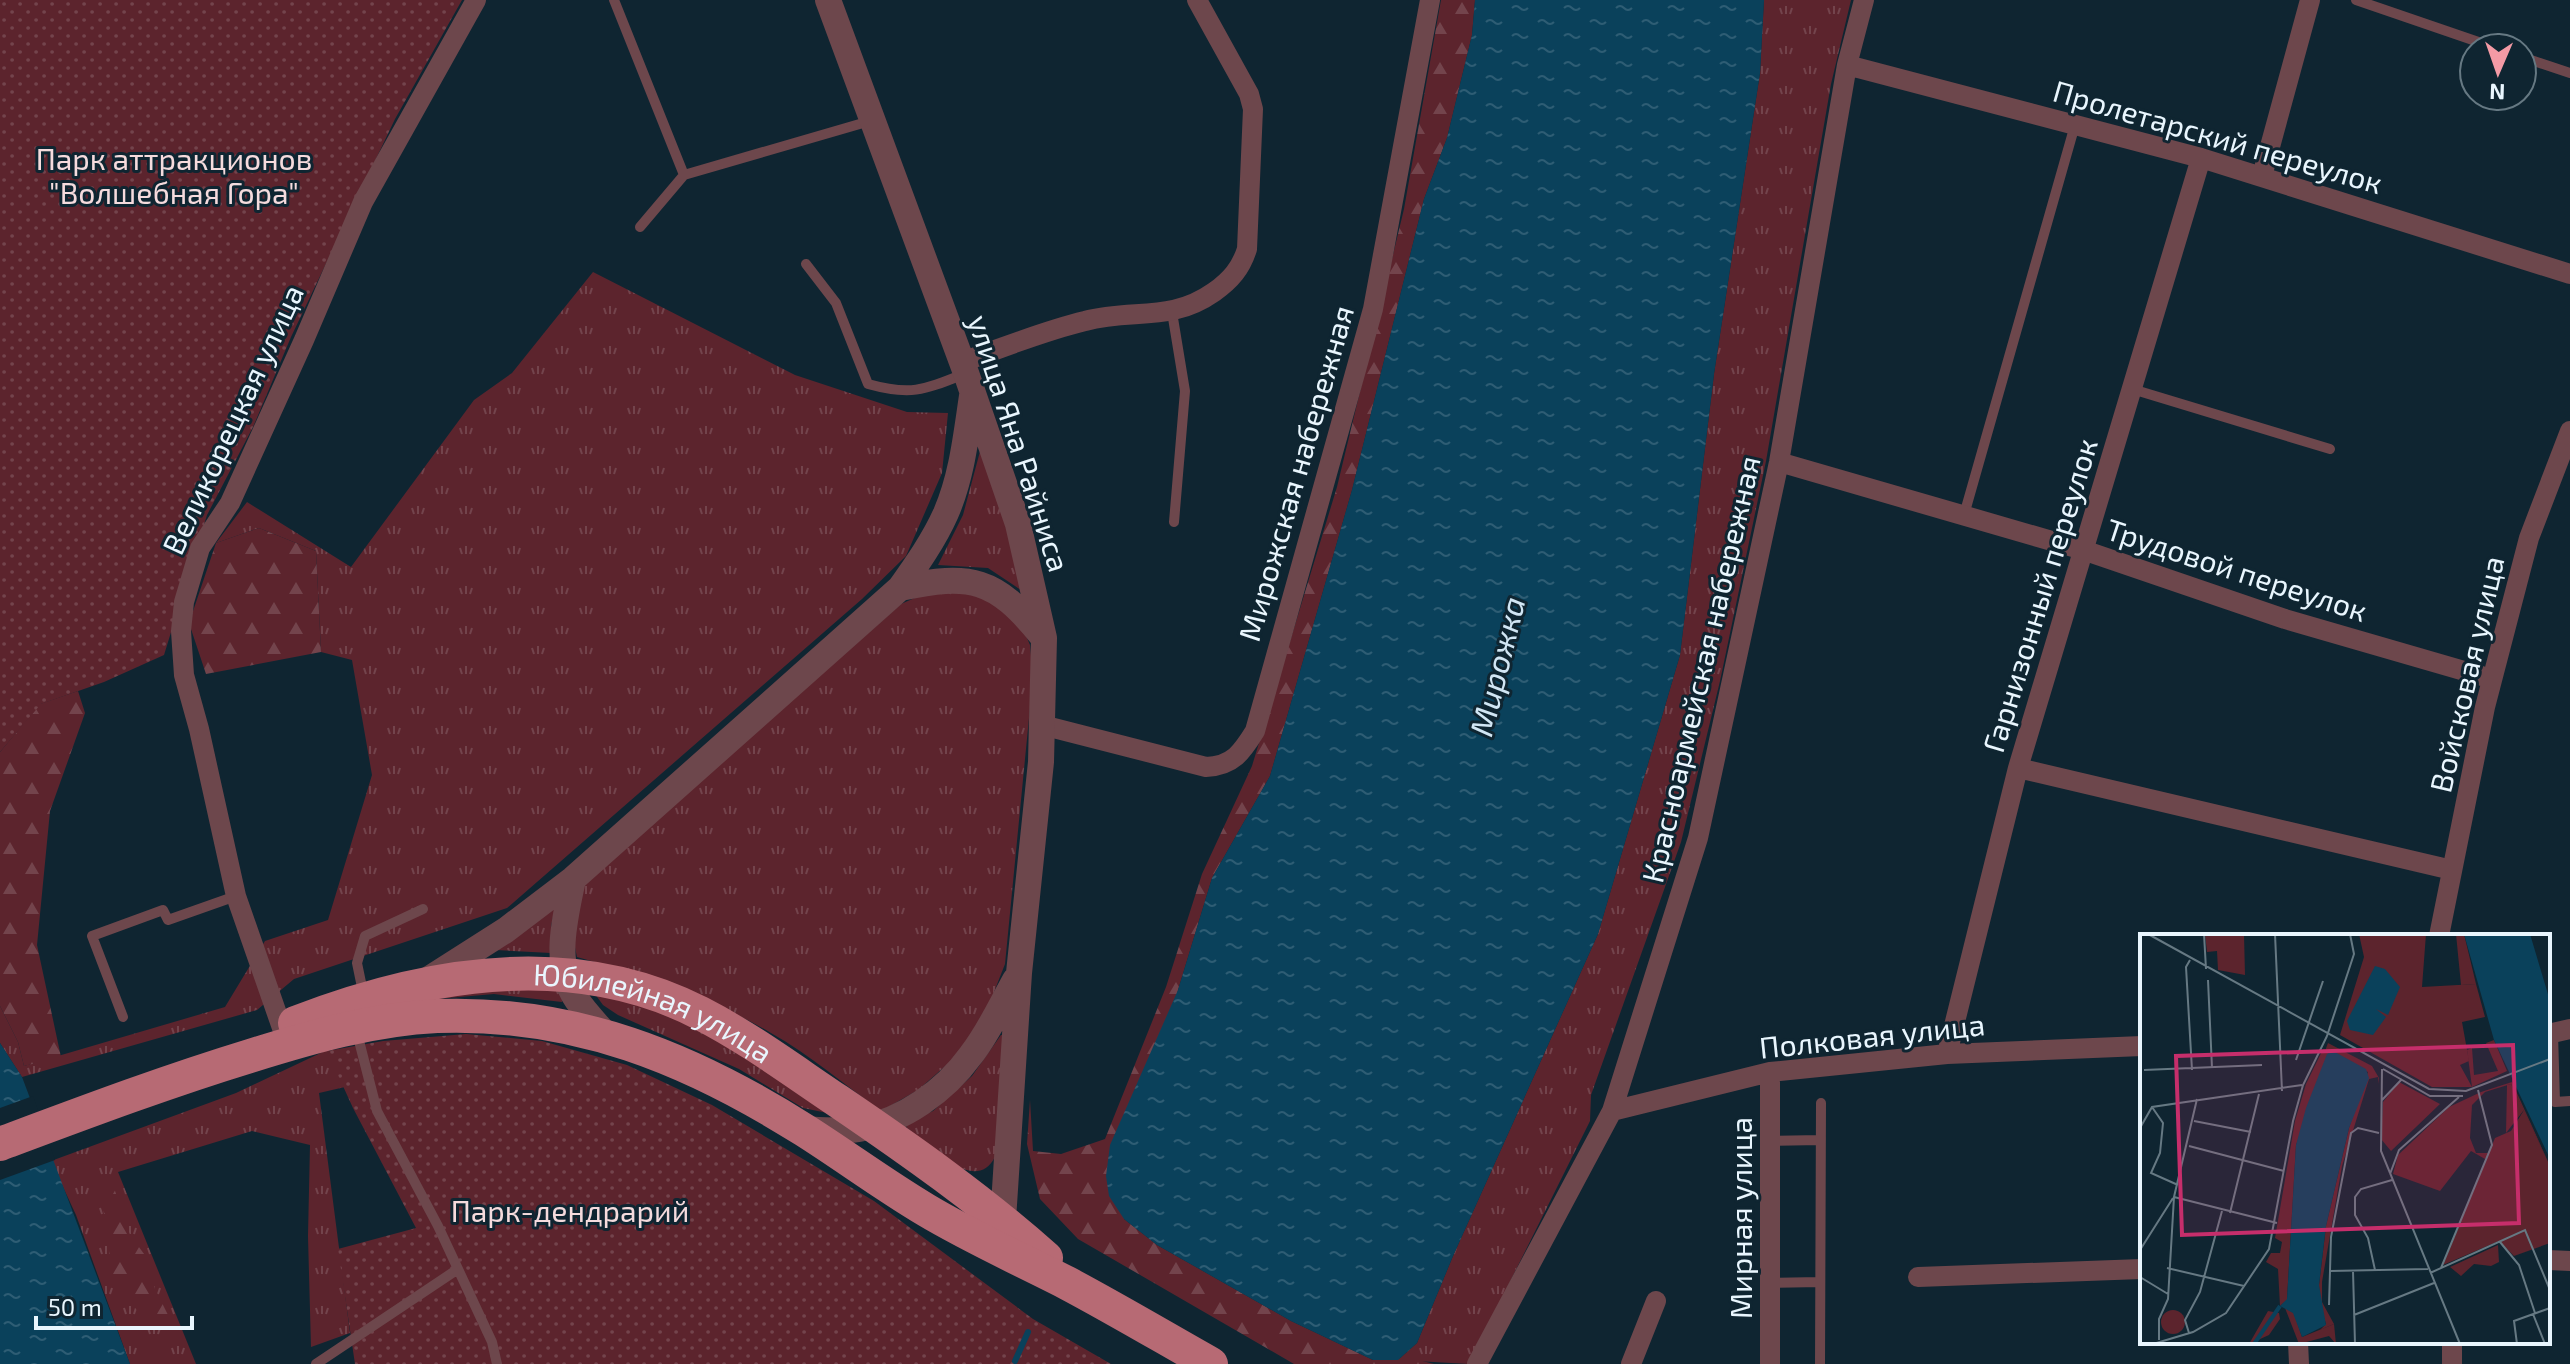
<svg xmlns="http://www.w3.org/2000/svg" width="2570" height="1364" font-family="'Exo 2',sans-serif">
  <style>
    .grass { fill: url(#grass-tufts) }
    .forest { fill: url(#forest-firs) }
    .park { fill: url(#park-dots) }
    .water { fill: url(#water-ripples) }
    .pier { fill: #0f2531 }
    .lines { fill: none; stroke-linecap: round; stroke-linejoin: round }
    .stream { stroke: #0a415b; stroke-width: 6 }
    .service { stroke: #6d474c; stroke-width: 10 }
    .minor { stroke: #6d474c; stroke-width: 20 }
    .tertiary { stroke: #6d474c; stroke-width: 26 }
    .primary { stroke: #b76a74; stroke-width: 34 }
    .labels { text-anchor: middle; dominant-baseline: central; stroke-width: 6; stroke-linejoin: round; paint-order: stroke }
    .street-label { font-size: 30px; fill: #e9f6fe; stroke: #0f2531 }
    .park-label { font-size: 30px; fill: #f5dbdd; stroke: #0f2531 }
    .water-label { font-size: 32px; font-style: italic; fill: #d1e6f4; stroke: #0f2531 }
    .inset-river { fill: none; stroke: #0a415b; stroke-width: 4 }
    .inset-road { fill: none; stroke: #667983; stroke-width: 2 }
    .view { fill: #c62e6b; fill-opacity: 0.15; stroke: #c62e6b; stroke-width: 4 }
    .inset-edge { fill: none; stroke: #e9f6fe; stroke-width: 4 }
  </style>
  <defs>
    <pattern id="grass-tufts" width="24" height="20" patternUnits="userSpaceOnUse" patternTransform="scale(2)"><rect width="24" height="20" fill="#5c242d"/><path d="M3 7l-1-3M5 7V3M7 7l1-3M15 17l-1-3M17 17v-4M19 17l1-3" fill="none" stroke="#73444c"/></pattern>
    <pattern id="forest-firs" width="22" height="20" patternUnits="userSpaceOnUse" patternTransform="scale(2)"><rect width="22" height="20" fill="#5c242d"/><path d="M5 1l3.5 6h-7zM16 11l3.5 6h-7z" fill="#73444c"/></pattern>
    <pattern id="park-dots" width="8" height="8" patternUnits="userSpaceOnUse" patternTransform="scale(2)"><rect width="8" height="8" fill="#5c242d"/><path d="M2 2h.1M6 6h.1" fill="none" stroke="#73444c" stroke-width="1.8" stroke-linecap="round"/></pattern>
    <pattern id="water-ripples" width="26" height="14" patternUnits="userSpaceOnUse" patternTransform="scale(2)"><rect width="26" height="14" fill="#0a415b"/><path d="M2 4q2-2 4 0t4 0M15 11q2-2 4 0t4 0" fill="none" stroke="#2e5d74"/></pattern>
  </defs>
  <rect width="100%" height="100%" fill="#0f2531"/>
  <!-- grass -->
  <path class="grass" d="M1764,0H1851L1831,84L1766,461L1720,681L1681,842L1591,1095L1590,1121L1469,1364L1398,1360L1417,1343L1453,1256L1598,934L1680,655L1714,374L1760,73Z
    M593,272L795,375L907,412L948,413L942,473L906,556L862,599L507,908L294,979L257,1010L22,1077L0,1043V1006L18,1042L24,1066L225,1007L265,941L328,920L372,775L352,660L321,652L316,551L259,528L216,543L247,502L351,567L474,400L512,373Z
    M982,444L1027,594L988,568L938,565L963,515Z
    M935,589L987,596L1021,624L1030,645L1033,677L1005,964L985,1015L958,1055L918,1090L881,1111C845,1085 810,1055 771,1033C711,998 644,975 577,957L571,928L585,883L901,604Z
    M555,908L551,926V953L496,950Z
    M495,984L562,985V1002L494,994L425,1000Z
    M592,990L661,1012L705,1031L842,1116L803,1108L739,1069L618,1015L603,1005Z
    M1001,1035H1006L995,1157C975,1196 927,1144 906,1127L909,1122L933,1111L972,1076Z
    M327,1050L345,1087L319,1093L350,1333L311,1347L308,1236L310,1145L252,1131L118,1172L196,1364H130L76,1215L51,1161L236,1093Z"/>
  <!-- forest -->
  <path class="forest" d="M1441,0H1475L1472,35L1447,138L1424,199L1352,490L1270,776L1212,878L1178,990L1124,1219L1157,1245L1291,1321L1373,1360L1411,1358L1434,1364H1294L1078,1239L1040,1199L1027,1144L1030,1100L1033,1151L1061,1154L1105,1139L1166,987L1202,874L1252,766L1337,487L1404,209Z
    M259,528L316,551L321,652L206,674L189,623L216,543Z
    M78,691L85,713L50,811L37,945L61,1057L24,1066L18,1042L0,1006V752L40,704Z
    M95,1181L113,1185L130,1235L150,1262L155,1289L168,1315L166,1323L158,1329L146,1323L113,1277L103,1207L95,1196Z"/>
  <!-- park -->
  <path class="park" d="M0,0H462L395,119L291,337L253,427L207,515L164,655L104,682L41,704L0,752Z
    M466,1034L542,1041L627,1065L712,1105L874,1201L1033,1319L1111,1364H355L338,1249L416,1228L353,1108L327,1051L383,1041Z"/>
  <!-- water -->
  <path class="water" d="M1475,0H1764L1760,73L1714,374L1680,655L1598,934L1453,1256L1417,1343L1398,1360H1373L1291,1321L1157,1245L1124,1219L1109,1196L1106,1176L1110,1145L1178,990L1212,878L1270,776L1352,490L1424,199L1447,138L1472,35Z
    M0,1043L22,1077L130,1364H0Z"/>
  <!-- pier -->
  <path class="pier" d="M33,1096L55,1160L0,1180V1108Z"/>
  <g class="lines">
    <!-- stream -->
    <path class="stream" d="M1015,1361L1028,1332"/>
    <!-- service -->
    <path class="service" d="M614,0L684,175L870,121
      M2356,0L2496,48
      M2522,57L2570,73
      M640,227L684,175
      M806,264L836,303L868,384C911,396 924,390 964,374
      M1172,312L1185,391L1174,522
      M2132,389L2330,449
      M1964,515L2075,125
      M364,997L357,963L365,936L423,909
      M123,1017L92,936L163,910L168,920L236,896
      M357,1033L377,1111L438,1226L492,1342L497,1364
      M2553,1033L2555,1102L2570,1101
      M1770,1141L1820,1140
      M1770,1283L1820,1282
      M316,1364L458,1269
      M1820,1364L1821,1103"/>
    <!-- minor -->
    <path class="minor" d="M1847,65L2201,158L2570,274
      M2262,176L2310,0
      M962,362C1002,348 1043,331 1085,321C1133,308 1170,323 1214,292C1231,280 1241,268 1247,249L1253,109L1249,94L1197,0
      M1779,462L2083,550L2285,619L2492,679
      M1042,725L1206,767C1233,766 1242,752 1255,731L1373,309L1430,0
      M2018,768L2452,870
      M2439,936L2485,707L2529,538L2570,431
      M282,1028L236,896L199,729L184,675L181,631L184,602L200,548L230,503L304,340L363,202L476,0
      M2548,1034L2570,1029
      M1947,1054L2018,768L2201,158
      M1612,1111L1770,1072L1947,1054L2142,1046
      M2548,1260L2570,1261
      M1918,1277L2142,1269
      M2298,1342L2299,1364
      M2452,1342V1364
      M1477,1364L1612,1111L1698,838L1779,462L1847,65L1864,0
      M1631,1364L1656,1301
      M1770,1364V1072"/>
    <!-- tertiary -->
    <path class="tertiary" d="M828,0L966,373L1018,524L1044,638L1041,762L1019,973L1003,1220
      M900,588C971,573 995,578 1042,636
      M573,879C565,920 552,963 577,1000C585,1012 596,1023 605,1034
      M426,981L506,930L573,879L900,588C917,564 934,540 946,513C962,476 966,436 972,396
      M803,1129C821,1130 841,1132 859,1129C903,1121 945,1091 971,1055C989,1032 1001,1005 1015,980"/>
    <!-- primary -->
    <g class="primary">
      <path id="s1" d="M295,1023C424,973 571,947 700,1013C749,1038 793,1071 838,1101C910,1150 981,1200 1046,1258"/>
      <path d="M0,1144C83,1113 165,1082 250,1056C311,1037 373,1019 437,1016C575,1011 690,1058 804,1130C845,1156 884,1185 926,1210C971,1237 1020,1259 1067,1283C1116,1309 1163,1337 1211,1364"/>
    </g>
  </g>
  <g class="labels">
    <!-- street labels -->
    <g class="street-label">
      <text transform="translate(2218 136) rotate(16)">Пролетарский переулок</text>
      <text transform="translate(232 419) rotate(-65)">Великорецкая улица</text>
      <text transform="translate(1020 443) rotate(72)">улица Яна Райниса</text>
      <text transform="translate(1295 473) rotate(-74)">Мирожская набережная</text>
      <text transform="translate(2237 569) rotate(18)">Трудовой переулок</text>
      <text transform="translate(2039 595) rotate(-73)">Гарнизонный переулок</text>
      <text transform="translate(1700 669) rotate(-77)">Красноармейская набережная</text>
      <text transform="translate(2466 674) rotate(-77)">Войсковая улица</text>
      <text stroke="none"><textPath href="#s1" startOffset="372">Юбилейная улица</textPath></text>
      <text transform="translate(1872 1035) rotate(-6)">Полковая улица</text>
      <text transform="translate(1740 1218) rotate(-90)">Мирная улица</text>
    </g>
    <!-- park labels -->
    <g class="park-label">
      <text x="174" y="158">Парк аттракционов<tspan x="174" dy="34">"Волшебная Гора"</tspan></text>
      <text x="570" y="1210">Парк-дендрарий</text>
    </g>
    <!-- water labels -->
    <g class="water-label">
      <text transform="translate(1496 666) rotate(-76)">Мирожка</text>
    </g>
  </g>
  <!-- overview -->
  <g transform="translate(2140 934)">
    <rect width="410" height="410" fill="#0f2531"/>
    <path d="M316,0H324L336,50L321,51ZM354,106L367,137L332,153L327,116L332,114L334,141L358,137L346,109ZM187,107L183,115L190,117L156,211L147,366L140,372L138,335L126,328L131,319H140L142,308L135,304L155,187L166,150ZM259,148L300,170L251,217L241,205L243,168ZM372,148L410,232L371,150L345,158L332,171L330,204L336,219H349L345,225L331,217L300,257L253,240L258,221L309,173L341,158ZM358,311L359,328L351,332L334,330L321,342L310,333ZM145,374L154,379L162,403L194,390L196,410L189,402L159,410Z" fill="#5c242d"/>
    <path d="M188,109L232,132L239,144V150L238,143L229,145L202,232L182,348V368L194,390L180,396L186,390L180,371L179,351L186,292L209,194L228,138L185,117ZM371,150L384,176L366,199L367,151ZM128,377L139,379L140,385L129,401L109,410Z" fill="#5c242d"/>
    <path d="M21 388a12 12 0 1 1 24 0a12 12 0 1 1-24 0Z" fill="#5c242d"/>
    <path d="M65,0H104L105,41L78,36L77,17L67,18ZM219,0H286L282,53L336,50L345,83L322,88L329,127L320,131L332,153H292L200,101L224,23ZM384,176L410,232V309L374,322L359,307L303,331L355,204L371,197Z" fill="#5c242d"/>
    <path d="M324,0H390L410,67V225L354,106ZM235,32L245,35L260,53L248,81L236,75L246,83L233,101L210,96L207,87ZM193,117L226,135L229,144L209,194L186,292L179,351L186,391L162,403L153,379L140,372L147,365L156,211L166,174L187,120Z" fill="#0a415b"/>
    <path class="inset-river" d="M114,410L140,372"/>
    <path class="inset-road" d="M8,0L289,155L326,157L410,125M64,0L66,35M135,0L142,157M50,26L46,33L52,136M68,46L72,134M187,102L214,20L210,0M156,126L183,47M242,135L241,217L320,410M243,135L290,162H323M4,136L122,131M242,166L262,145M12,173L23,189L20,219L11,239L38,251M54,187L111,198M0,194L12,173L162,151M49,212L144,237M250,240L259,216L319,163M34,263L137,289M90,279L119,160M360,308L379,331L395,379M0,316L33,264M27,334L104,352M301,334L352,211L338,156M235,336L228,304L215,281V263L221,255L252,246M190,337L288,335M213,337L215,410M290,339L385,296L410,356M0,343L28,360M189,371L191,303L211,199L218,194L239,199M393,380L405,410M214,381L294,349M49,399L45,386L60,358L82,277M19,406V385L28,365L34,263L57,165M13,410L53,398L86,379L129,315L153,187L163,151L187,102M377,410L374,387L410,374"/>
    <path class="view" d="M373,111L379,289L42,301L36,122Z"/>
    <rect width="410" height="410" class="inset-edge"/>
  </g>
  <!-- north arrow -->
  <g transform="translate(2498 72) rotate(182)"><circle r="38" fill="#0f2531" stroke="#667983" stroke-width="2"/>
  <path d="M0-6L14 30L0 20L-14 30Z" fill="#f49aa5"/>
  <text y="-12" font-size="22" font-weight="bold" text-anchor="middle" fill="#e9f6fe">N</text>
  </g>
  <!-- scale -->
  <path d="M36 1316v12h156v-12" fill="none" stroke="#e9f6fe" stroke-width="4"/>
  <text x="48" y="1316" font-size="24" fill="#e9f6fe" stroke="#0f2531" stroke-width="6" paint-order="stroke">50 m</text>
</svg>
